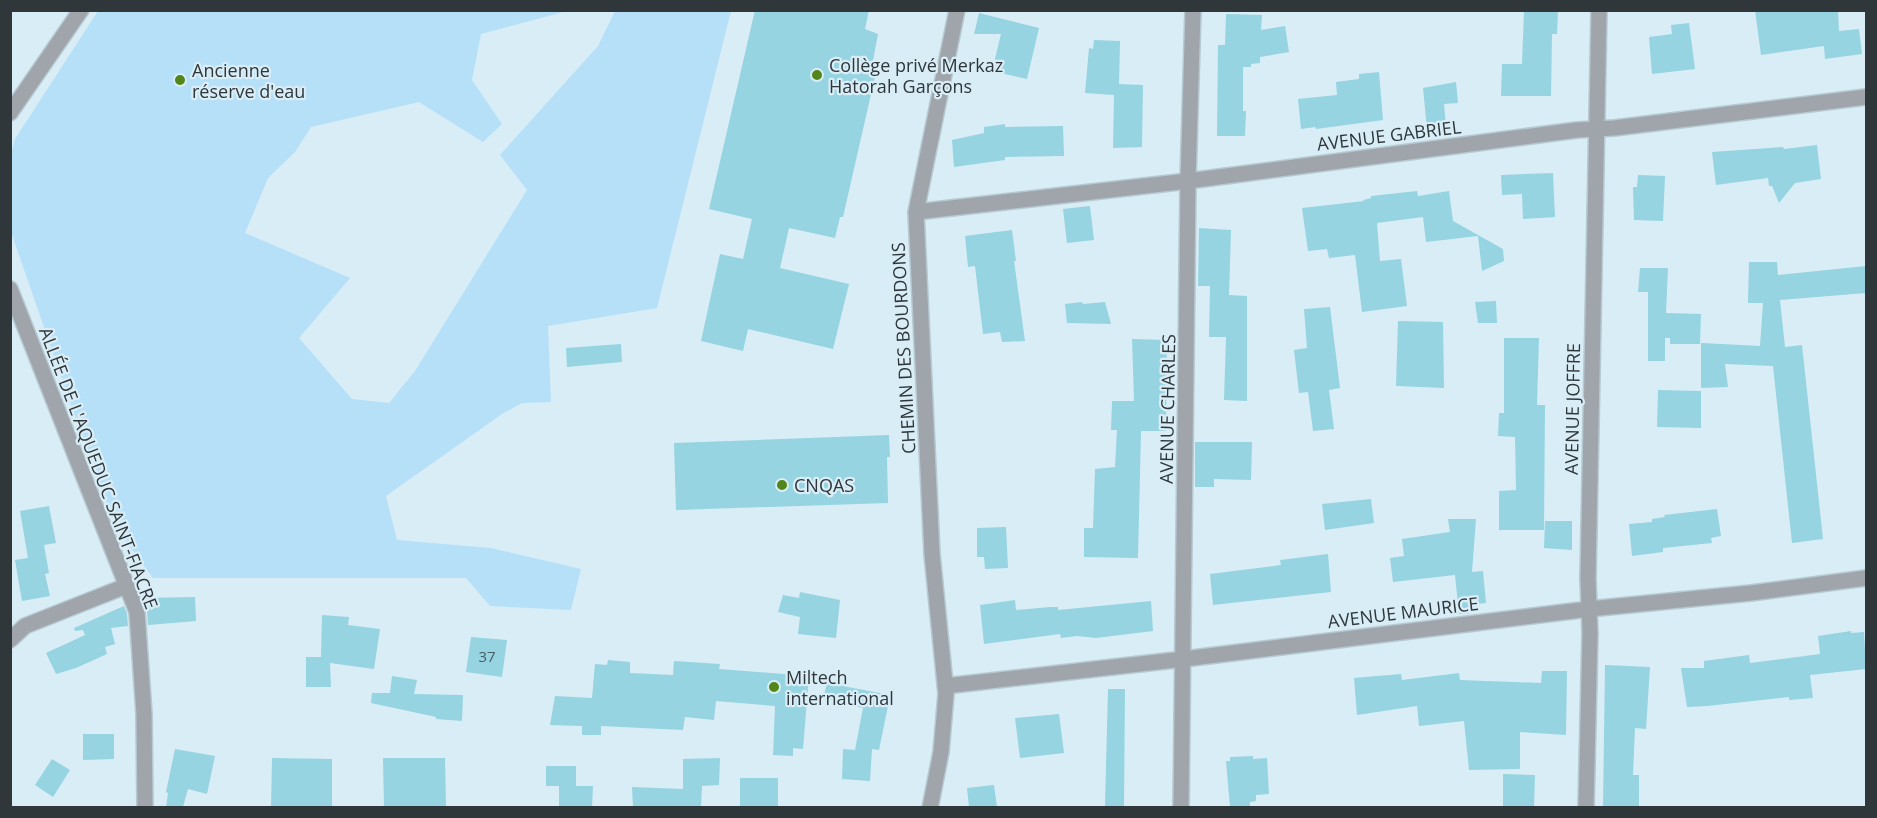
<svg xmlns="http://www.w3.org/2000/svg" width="1877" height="818" font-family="'Open Sans',sans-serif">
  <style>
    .green { fill: #b5e0f8 }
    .building { fill: #95d4e0 }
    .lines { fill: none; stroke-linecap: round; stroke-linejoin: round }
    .minor-casing { stroke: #b7c9d1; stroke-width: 18 }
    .minor { stroke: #9fa5ab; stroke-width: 15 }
    .poi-dot { fill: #52851a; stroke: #d9edf7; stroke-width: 2 }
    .labels { text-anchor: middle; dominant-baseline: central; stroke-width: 4.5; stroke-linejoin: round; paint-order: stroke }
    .number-label { font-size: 15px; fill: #485e64 }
    .poi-label { font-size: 18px; fill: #2f373b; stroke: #d9edf7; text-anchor: start }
    .street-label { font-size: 18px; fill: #2f373b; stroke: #d9edf7 }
  </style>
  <rect width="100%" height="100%" fill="#d9edf7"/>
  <!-- green -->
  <path class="green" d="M98,11H562L560,13L481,34L472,80L502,124L483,142L419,102L311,127L295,152L268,178L245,233L350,278L299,338L352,399L389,403L415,371L527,190L500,155L598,46L615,11H731L657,308L548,326L551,402L522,403L502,414L386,496L397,540L491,548L581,569L571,610L490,606L466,578H153L118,531L89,457L11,232V155L15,139Z"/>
  <!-- building -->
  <path class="building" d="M755,10H869L865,29L878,34L872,66L877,68L843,217H840L835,238L789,228L780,268L849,284L833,349L748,329L743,351L701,341L720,254L743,259L752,219L709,209Z
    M1524,10H1558L1557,34H1552L1551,96H1501L1502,64H1522Z
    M1755,10H1838L1839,31L1859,29L1862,54L1825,59L1824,46L1761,55Z
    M979,13L1039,28L1027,79L992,71L1001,34H974Z
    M1226,14L1262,15L1261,30L1285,26L1289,52L1260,57V63L1251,64V67H1243V111H1246L1245,136H1217L1218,45H1225Z
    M1689,23L1695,69L1652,74L1649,37L1672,34L1671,25Z
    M1094,40L1120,41L1119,84L1143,85L1142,147L1113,148L1114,95L1085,93L1089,48L1093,49Z
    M1379,72L1383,120L1316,129L1315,127L1301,129L1298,99L1337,95L1336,82L1359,79V74Z
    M1456,82L1458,103L1444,104L1446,127L1427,129L1423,88Z
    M1005,124V127L1063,126L1064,156L1005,157V160L954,167L952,140L984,133V127Z
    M1817,145L1821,179L1795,183L1779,203L1772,186H1769L1768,178L1716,185L1712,152L1783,147L1784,149Z
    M1553,173L1555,217L1523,219L1522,194L1502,195L1501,175Z
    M1638,175L1665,176L1663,221L1634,220L1633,187H1637Z
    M1417,191L1418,196L1449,191L1453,221L1503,249L1504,261L1482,271L1478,236L1426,242L1423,217L1377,223L1380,261L1401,259L1407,306L1362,312L1355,255L1329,258L1327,249L1308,251L1302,208L1364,201L1363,200L1371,198V196Z
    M1090,206L1094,240L1067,243L1063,209Z
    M1199,228L1231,230L1229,295L1247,296V401L1224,400L1226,337H1209L1210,286H1198Z
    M1012,230L1016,261H1014L1025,341L1002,342L1000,332L983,334L975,266L968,267L965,236Z
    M1749,262H1777L1778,275L1866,266V293L1780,300L1785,347L1802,345L1823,539L1792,543L1773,366L1725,364L1728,387L1701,388V343L1760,346L1763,303H1748Z
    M1640,268H1668L1666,313L1701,314L1700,344H1670V338H1665V361H1648V292H1638Z
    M1496,301L1497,323H1478L1475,302Z
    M1082,302L1083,304L1105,302L1111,324L1067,323L1065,304Z
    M1330,307L1340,388L1329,390L1334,429L1313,431L1308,392L1299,393L1294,350L1307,348L1304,309Z
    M1398,321L1443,322L1444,388L1396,386Z
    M1504,338H1539L1537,405H1545L1544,530H1499V491L1516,490L1515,437L1498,436L1499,413H1504Z
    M1132,339L1167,340L1166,431H1141L1138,558L1084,557V528H1093L1095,469L1115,467L1117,430H1111L1112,401H1134Z
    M621,344L622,362L567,367L566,348Z
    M1658,390L1701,391V428L1657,427Z
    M889,435L890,457H887L888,503L676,510L674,443Z
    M1195,442H1252L1251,480L1214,479V487H1195Z
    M1371,499L1374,523L1325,530L1322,504Z
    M49,506L56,543L44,545L49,573L45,574L50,596L22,601L15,560L28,558L20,511Z
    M1717,509L1721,536L1711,538L1712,543L1663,548V552L1632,556L1629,524L1652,522V519L1665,517L1664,515Z
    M1448,519H1476L1472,572L1483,571L1486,603L1470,605L1469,614H1459L1455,575L1393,582L1390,558L1404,556L1402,539L1450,532Z
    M1545,521H1572V550L1544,548Z
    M1006,527L1008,568L985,569L984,557H977V528Z
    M1328,554L1331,592L1213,605L1210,574L1281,565L1280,560Z
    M800,592L840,600L836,638L798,634L800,617L778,612L783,595L799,598Z
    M195,597L196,621L148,625L147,611L142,598Z
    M1015,600L1016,610L1051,607H1058V610L1151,601L1153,631L1096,638L1077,636L1061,638L1060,634L984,644L980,605Z
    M124,606L127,614L128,626L111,628L115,644L105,647L107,654L76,668L56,674L46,653L85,635L83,630L75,631L74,628Z
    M322,615L349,617L348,625L380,629L374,669L330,663L331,687H306V657H321Z
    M1851,631V633L1864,632L1866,669L1810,675L1813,698L1789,700V697L1707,706L1687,707L1681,668H1704V661L1749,655L1750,663L1820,654L1818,636Z
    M471,637L507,640L502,677L466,672Z
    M608,660L630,662V673L673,675L674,661L720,664L719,669L809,676L803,749L793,748V756L773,755L775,706L716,701L714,720L685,717L683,730L601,726V735H582V726L550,725L555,696L592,698L595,664L607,665Z
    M1605,665L1650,667L1646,729L1635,728L1633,775H1639V807H1603Z
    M1542,671H1567L1566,735L1520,732V769L1469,770L1464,721L1419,726L1417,706L1357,715L1354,678L1401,674L1402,680L1459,673L1460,680L1541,683Z
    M392,676L417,680L414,694L463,695L462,721L436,719V717L371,703L372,693H390Z
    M827,683L885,694L884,700L889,701L879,750L872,749L870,781L842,779L843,749L855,750L863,708L823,699Z
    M1108,689H1125L1124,806H1105Z
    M1059,714L1064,753L1020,758L1015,718Z
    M83,734H114V759L83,760Z
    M175,749L215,756L207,794L188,789L183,807H166L168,793L166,792Z
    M1253,756V759L1267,758L1269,794L1256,795V801L1250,802V807H1230L1226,761H1230V757Z
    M272,758L332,759V807H271Z
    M383,758H445L446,807H384Z
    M720,758L719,785L702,786L701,807H633L632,787L683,789V759Z
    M52,759L70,770L53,797L35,785Z
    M546,766H576V786H567H593L592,807H559V786H546Z
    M1503,774L1535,775L1534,807H1503Z
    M740,778H778V807H740Z
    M994,785L997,807H969L967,788Z"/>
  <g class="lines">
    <!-- minor casing -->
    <g class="minor-casing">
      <path id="minor" d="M10,113L81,10
        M916,212L1188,181L1577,130L1614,128L1866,97
        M10,289L137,612L144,714L145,808
        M10,640L25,626L126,586
        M945,686L1184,659L1589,609L1751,593L1866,578
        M930,808L941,752L946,694L932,554L916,212L957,10
        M1181,808L1188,181L1193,10
        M1586,808L1590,633L1588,579L1599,10"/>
    </g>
    <!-- minor -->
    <use href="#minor" class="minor"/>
  </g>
  <!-- markers -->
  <g class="poi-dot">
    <circle cx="817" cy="75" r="6"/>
    <circle cx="180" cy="80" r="6"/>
    <circle cx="782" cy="485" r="6"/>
    <circle cx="774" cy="687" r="6"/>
  </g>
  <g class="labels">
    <!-- number labels -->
    <g class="number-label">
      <text x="487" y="656">37</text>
    </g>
    <!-- poi labels -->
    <g class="poi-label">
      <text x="829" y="65">Collège privé Merkaz<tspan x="829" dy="21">Hatorah Garçons</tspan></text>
      <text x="192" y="70">Ancienne<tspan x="192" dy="21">réserve d'eau</tspan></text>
      <text x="794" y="485">CNQAS</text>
      <text x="786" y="677">Miltech<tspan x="786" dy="21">international</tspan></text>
    </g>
    <!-- street labels -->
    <g class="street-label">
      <text transform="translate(1389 135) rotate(-7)">AVENUE GABRIEL</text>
      <text transform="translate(903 348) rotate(-93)">CHEMIN DES BOURDONS</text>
      <text transform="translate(1167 409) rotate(-89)">AVENUE CHARLES</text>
      <text transform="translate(1572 409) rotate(-89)">AVENUE JOFFRE</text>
      <text transform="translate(99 468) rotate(69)">ALLÉE DE L'AQUEDUC SAINT-FIACRE</text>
      <text transform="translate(1403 612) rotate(-7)">AVENUE MAURICE</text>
    </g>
  </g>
  <!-- border -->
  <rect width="1877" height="818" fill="none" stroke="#2f373b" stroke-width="24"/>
</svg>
